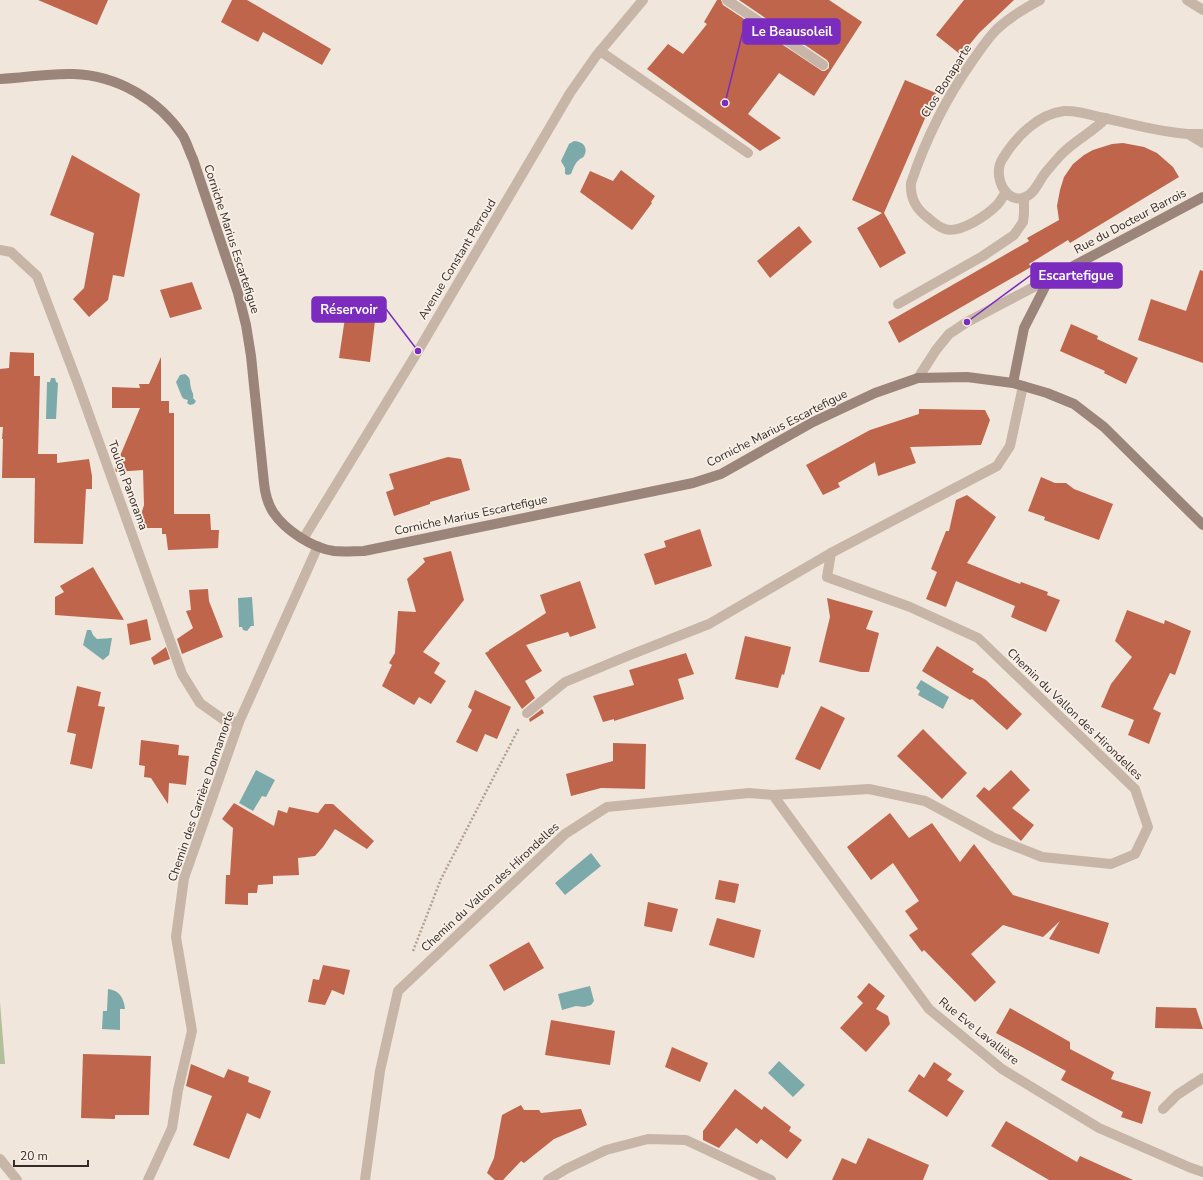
<svg xmlns="http://www.w3.org/2000/svg" width="1203" height="1180" font-family="'Nunito Sans',sans-serif">
  <style>
    .green { fill: #b3be9d }
    .water { fill: #7caaab }
    .building { fill: #be654c }
    .lines { fill: none; stroke-linecap: round; stroke-linejoin: round }
    .path { stroke: #b3a093; stroke-width: 2.5; stroke-dasharray: 2 2; stroke-linecap: butt }
    .service { stroke: #c7b6a8; stroke-width: 10 }
    .minor { stroke: #c7b6a8; stroke-width: 10 }
    .secondary { stroke: #9b857a; stroke-width: 10 }
    .labels { text-anchor: middle; dominant-baseline: central; stroke-width: 3.5; stroke-linejoin: round; paint-order: stroke }
    .street-label { font-size: 12px; fill: #352c28; stroke: #f8f0e7 }
    .leader { fill: none; stroke: #7b2cbf; stroke-width: 1.5 }
    .callout-dot { fill: #7b2cbf; stroke: #f8f0e7; stroke-width: 1.5 }
    .callout { fill: #7b2cbf; stroke: #7b2cbf; stroke-width: 1.5 }
    .callout-label { font-size: 13px; text-anchor: middle; font-weight: bold; fill: #fff }
  </style>
  <rect width="100%" height="100%" fill="#f0e6db"/>
  <!-- green -->
  <path class="green" d="M0,1002L5,1064H0Z"/>
  <!-- water -->
  <path class="water" d="M574,141C582,141 589,147 584,156C582,159 582,157 579,160C575,163 573,169 571,174L568,175L565,174V168L561,161L569,144Z
    M185,374C192,379 189,381 191,388C192,393 194,393 193,398L196,401L194,404L190,405L187,403L188,400L184,399L182,397L176,382L180,375Z
    M51,378H55L56,382L58,383L56,419H46L47,382H50Z
    M252,597L254,626H251L247,631L243,630L242,627H239L238,598Z
    M87,630H91L93,635L97,639L112,638L109,655L103,660L83,645Z
    M921,680L949,697L943,709L918,695L920,691L916,688Z
    M256,770L275,780L266,797L262,796L253,811L239,803Z
    M591,853L601,866L565,895L555,883Z
    M590,986L594,1001L591,1005L584,1007L576,1006L562,1010L558,994Z
    M108,989C119,990 124,998 125,1009H120V1030L102,1029L103,1011H107Z
    M779,1061L805,1085L793,1097L768,1073Z"/>
  <!-- building -->
  <path class="building" d="M38,0H108L97,25Z
    M232,0H247L331,49L322,65L263,32L258,42L221,22Z
    M717,0H721L723,5L822,71H825L829,68V63L827,60L739,0H829L862,22L814,96L779,73L748,114L781,138L760,151L647,69L668,44L683,54L707,24L704,22Z
    M964,0H1014L979,33L961,55L936,35Z
    M905,80L936,93L884,213L906,253L880,268L857,228L882,213L852,200Z
    M1123,143L1144,147L1157,153L1173,167L1179,177L1070,243L1068,240L1029,264L1031,267L899,343L888,322L1029,241L1027,238L1059,220L1057,206L1060,190L1064,177L1073,164L1084,155L1093,150L1112,144Z
    M72,155L140,194L124,277L113,275L108,300L89,317L73,299L84,288L94,233L50,215Z
    M621,170L655,196L651,202L652,203L632,230L580,192L590,171L613,181Z
    M799,226L812,242L770,278L757,261Z
    M1200,270L1203,271V363L1138,340L1151,299L1186,311Z
    M192,282L202,309L170,318L160,290Z
    M345,318L375,321L370,362L339,358Z
    M1071,324L1098,336L1097,339L1138,358L1126,384L1104,373L1105,371L1060,351Z
    M10,352L34,353V376H40L38,454H57V463L89,459L92,476V489H86L83,544L34,543L35,478H2L3,439H2L3,427H0V369L9,368Z
    M161,357V401H169V413H174V514H210L211,530H219L218,548L168,550L166,534H162V528H137L144,505L143,470L116,472L115,468L140,408H112V387L140,388L139,384H149Z
    M919,409L985,410L990,420L981,445L910,447L916,463L878,476L875,462L838,483L840,487L823,495L806,465L870,430L919,414Z
    M448,457L461,459L470,490L430,502V504L394,516L386,492L394,489L389,474Z
    M1041,477L1055,483H1066L1074,489L1113,504L1099,540L1044,520L1045,517L1028,511Z
    M967,495L996,517L967,563L1020,584L1021,582L1048,592L1047,595L1060,600L1046,632L1011,617L1015,606L956,581L946,607L926,599L937,572L931,569L946,531H949L956,500Z
    M700,529L712,566L655,585L644,554L666,547L664,541Z
    M451,551L464,600L423,652L440,663L434,673L446,681L431,704L419,697L414,705L382,686L392,665L389,663L395,653L398,611L416,612L407,579L425,562L423,558Z
    M93,567L124,620L55,615V597L64,592L60,586Z
    M580,581L596,628L570,637L568,632L526,645L542,671L525,681L535,698L522,709L485,653L489,651V650L546,613L540,595Z
    M208,589L209,601L223,637L182,654L177,639L193,628L186,611L191,610L189,590Z
    M827,598L873,611L866,629L879,633L869,672H861L819,662L830,617Z
    M1127,610L1164,624L1165,620L1191,631L1175,675L1170,673L1153,709L1161,713L1149,744L1128,735L1134,720L1101,707L1111,684L1132,657L1115,641Z
    M147,619L151,640L130,645L127,624Z
    M745,636L791,647L784,675L782,674L778,688L735,679Z
    M937,646L974,669L972,672L986,680L1022,714L1007,730L972,699L970,700L922,671Z
    M166,647L170,659L154,665L151,658Z
    M686,653L694,674L678,679L684,699L614,721V719L603,722L593,696L634,685L629,670Z
    M77,686L101,692L98,706L105,707L92,769L70,764L76,734L67,732Z
    M475,690L511,707L497,739L485,734L477,752L456,742L472,710L468,707Z
    M821,706L845,718L820,770L795,759Z
    M542,709L544,713L530,722L529,719Z
    M923,729L967,773L942,799L897,756Z
    M141,740L179,745L178,755L189,756L186,785L169,783L168,804L151,778L144,777L145,766L139,765Z
    M613,743L646,744L645,789L601,788L571,796L566,774L613,761Z
    M1011,770L1030,790L1012,808L1034,825L1021,841L976,796L984,787L989,791Z
    M234,803L274,826L278,810L287,813L289,807L318,813L325,804H333L374,841L367,849L335,829L323,847L315,856L298,858L299,875L273,876V884L258,885L257,893H248V905L225,904L226,875H230L233,828L222,819Z
    M890,813L909,838L932,823L960,862L974,844L1013,895L1109,923L1099,954L1049,939L1060,921L1043,937L1003,925L971,954L996,982L975,1002L924,950L922,952L909,935L918,929L905,911L919,901L893,863L871,880L847,847Z
    M719,880L739,884L735,903L715,899Z
    M648,902L678,909L672,932L644,926Z
    M717,918L761,930L754,958L709,945Z
    M529,942L544,968L504,991L489,965Z
    M323,965L350,970L344,995L332,990L325,1005L308,1002L313,979L319,980Z
    M869,983L885,996L876,1009L888,1016L890,1024L866,1052L840,1028L863,1003L857,997Z
    M1156,1007L1196,1008L1203,1029L1155,1028Z
    M1010,1008L1070,1042V1049L1114,1072L1111,1079L1151,1092L1142,1124L1121,1117L1123,1112L1061,1080L1066,1071L996,1033Z
    M551,1020L615,1031L610,1065L545,1055Z
    M672,1047L708,1063L700,1082L665,1067Z
    M83,1054L151,1056L149,1115H115V1119L81,1118Z
    M934,1062L952,1074L947,1080L964,1091L947,1117L908,1091L919,1074L924,1078Z
    M191,1064L224,1078L228,1069L249,1077L248,1082L271,1091L260,1119L247,1113L229,1159L193,1145L212,1096L186,1086Z
    M735,1089L762,1110L764,1106L791,1127L789,1131L802,1140L787,1159L761,1139L757,1144L736,1128L719,1148L703,1140V1131Z
    M521,1105L524,1110H539L541,1113L581,1109L587,1125L554,1139L524,1163L521,1161L503,1180H495L487,1173L494,1158L502,1115Z
    M1006,1121L1077,1162L1080,1156L1133,1180H1049L991,1146Z
    M868,1138L929,1165L923,1180H832L842,1158L856,1164Z"/>
  <g class="lines">
    <!-- path -->
    <path class="path" d="M413,951L441,879L519,728"/>
    <!-- service -->
    <path class="service" d="M727,0L823,65
      M1187,0L1203,10
      M600,51L748,153
      M1106,118C1094,131 1079,138 1066,150C1059,156 1052,165 1046,172C1039,180 1035,194 1025,197C1019,200 1012,198 1008,194C998,185 996,168 1003,158C1016,137 1038,114 1064,111C1075,110 1088,114 1099,117C1129,123 1158,132 1188,134
      M1203,134H1188L1203,143
      M1006,192C1003,196 1001,201 997,205C987,215 960,234 945,229C938,227 932,221 927,217C915,208 910,197 911,183C926,138 946,98 973,60C980,50 988,38 997,29C1010,17 1025,8 1040,0
      M0,250L11,252L37,276L78,384L182,674L200,703L224,720L239,722
      M898,304L983,256L1014,235L1023,222L1024,214V198
      M918,378L936,350L949,334L967,322L1049,279
      M527,713L565,682L630,655L709,624L831,553
      M1163,1109L1177,1095L1203,1078"/>
    <!-- minor -->
    <path class="minor" d="M303,539L418,351L570,93L596,56L643,0
      M773,795L929,1009L1002,1069L1099,1128L1191,1168L1203,1172
      M0,1159L17,1180
      M148,1180L172,1128L178,1090L192,1031L176,937L184,878L239,722L318,546
      M365,1180L380,1071L398,991L565,834L607,807L749,793L773,795L869,789L925,801L994,838L1042,857L1111,864L1135,854L1148,827L1135,789L978,638L910,607L827,577L831,553L997,466L1010,446L1023,386
      M548,1180L566,1169L606,1150L648,1139L686,1140L771,1180"/>
    <!-- secondary -->
    <path class="secondary" d="M0,79C24,78 48,73 73,74C117,75 159,100 183,136C187,143 189,151 193,159L238,293L246,325L251,356L264,483C265,493 268,504 273,512C285,530 312,548 334,551C344,552 354,551 364,551L693,483L721,474L813,422L875,393L918,378L967,377L1013,383L1047,393L1074,404L1104,427L1203,525
      M1013,383L1024,328L1049,279L1203,197"/>
  </g>
  <g class="labels">
    <!-- street labels -->
    <g class="street-label">
      <text transform="translate(946 81) rotate(-58)">Clos Bonaparte</text>
      <text transform="translate(1130 221) rotate(-28)">Rue du Docteur Barrois</text>
      <text transform="translate(232 239) rotate(72)">Corniche Marius Escartefigue</text>
      <text transform="translate(457 259) rotate(-59)">Avenue Constant Perroud</text>
      <text transform="translate(777 428) rotate(-27)">Corniche Marius Escartefigue</text>
      <text transform="translate(128 485) rotate(70)">Toulon Panorama</text>
      <text transform="translate(471 515) rotate(-12)">Corniche Marius Escartefigue</text>
      <text transform="translate(1075 714) rotate(44)">Chemin du Vallon des Hirondelles</text>
      <text transform="translate(201 796) rotate(-71)">Chemin des Carrière Donnamorte</text>
      <text transform="translate(490 887) rotate(-43)">Chemin du Vallon des Hirondelles</text>
      <text transform="translate(979 1031) rotate(39)">Rue Eve Lavallière</text>
    </g>
  </g>
  <!-- callouts -->
  <path class="leader" d="M725 103L743 31M967 322L1031 275M418 351L386 309"/>
  <g class="callout-dot">
    <circle cx="725" cy="103" r="4"/>
    <circle cx="967" cy="322" r="4"/>
    <circle cx="418" cy="351" r="4"/>
  </g>
  <g class="callout">
    <rect x="743" y="19" width="97" height="25" rx="4"/>
    <rect x="1031" y="263" width="91" height="25" rx="4"/>
    <rect x="312" y="297" width="74" height="25" rx="4"/>
  </g>
  <g class="callout-label">
    <text x="792" y="36">Le Beausoleil</text>
    <text x="1076" y="280">Escartefigue</text>
    <text x="349" y="314">Réservoir</text>
  </g>
  <!-- scale -->
  <path d="M14 1160v6h74v-6" fill="none" stroke="#352c28" stroke-width="2"/>
  <text x="20" y="1160" font-size="12" fill="#352c28" stroke="#f8f0e7" stroke-width="3" paint-order="stroke">20 m</text>
</svg>
